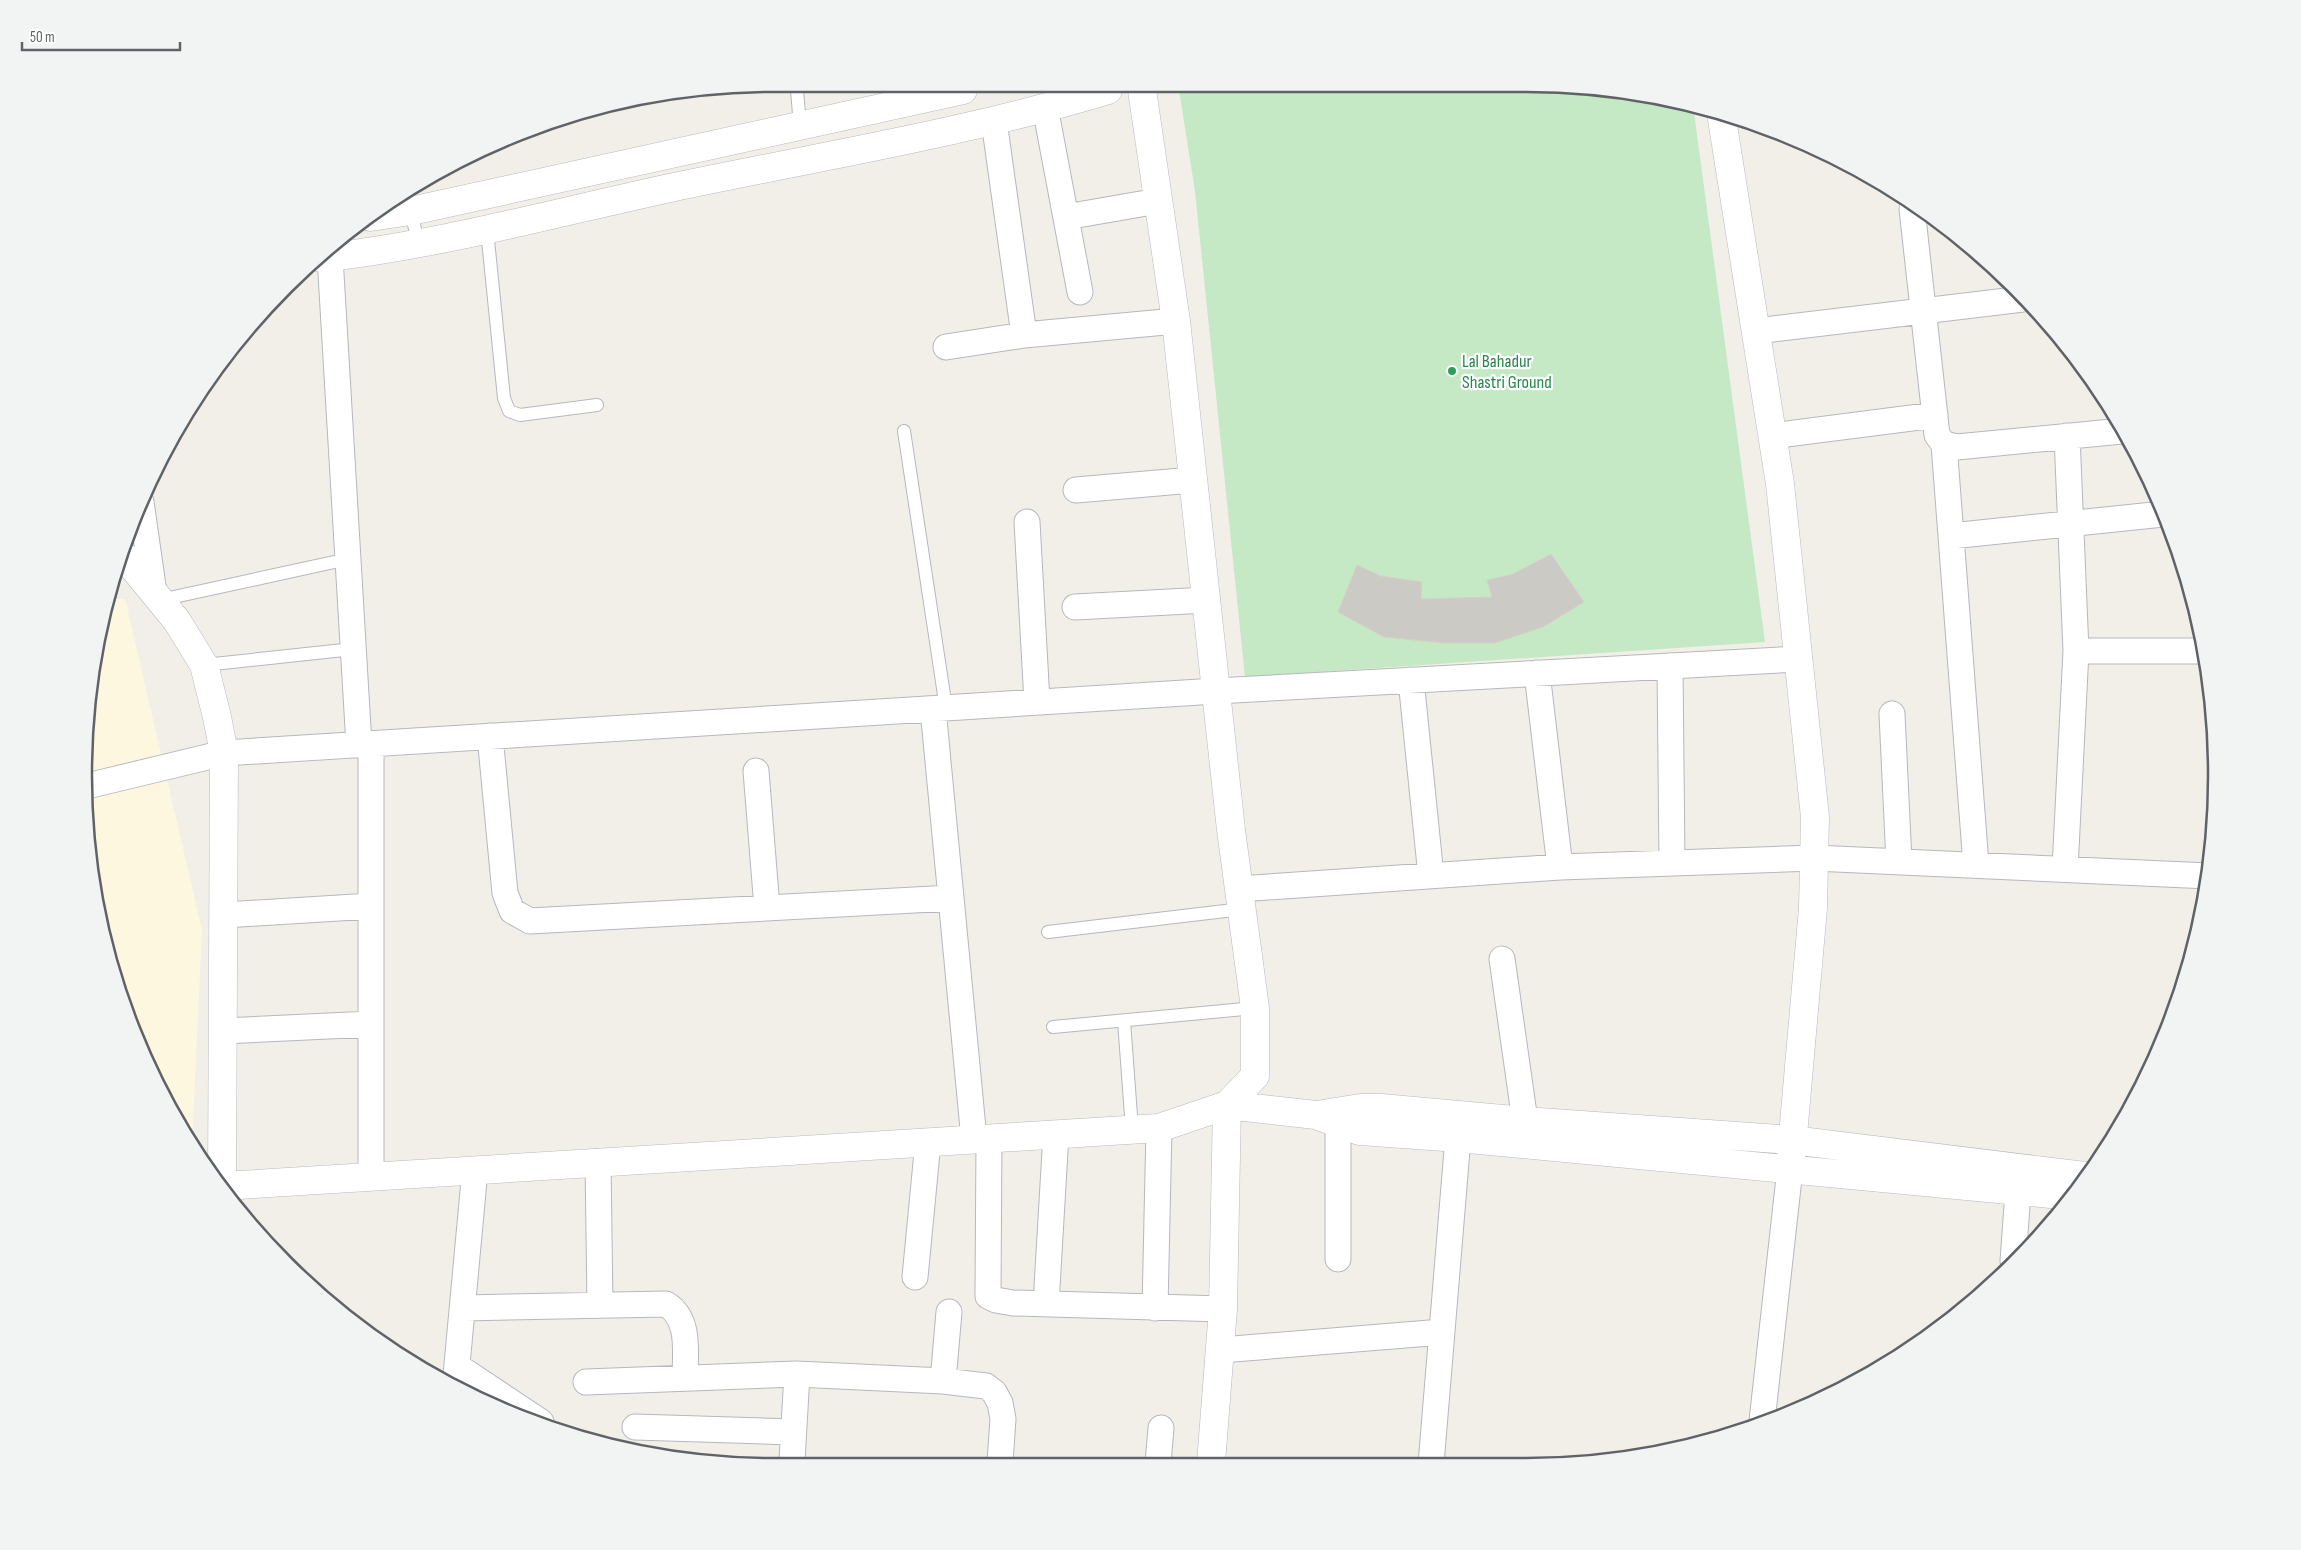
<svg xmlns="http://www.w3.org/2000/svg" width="2301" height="1550" font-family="'Sofia Sans Condensed',sans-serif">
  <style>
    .commercial { fill: #fef7e0 }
    .green { fill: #c5e8c5 }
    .building { fill: #cccac5; stroke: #d6d1c6 }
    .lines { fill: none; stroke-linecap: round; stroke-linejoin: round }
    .lane-casing { stroke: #b5b8bc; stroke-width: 14 }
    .street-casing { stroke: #b5b8bc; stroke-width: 27 }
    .secondary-casing { stroke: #b6babf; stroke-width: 29 }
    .lane { stroke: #fff; stroke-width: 12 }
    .street { stroke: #fff; stroke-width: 25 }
    .secondary { stroke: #fff; stroke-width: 28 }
    .leisure-dot { fill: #2e9e5b; stroke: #fff; stroke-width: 2 }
    .labels { text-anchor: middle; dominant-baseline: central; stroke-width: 4.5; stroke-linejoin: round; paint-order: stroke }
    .leisure-label { font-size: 18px; fill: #27864d; stroke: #fff; text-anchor: start }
    .rim { fill: none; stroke: #5f6368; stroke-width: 2.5 }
  </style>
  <rect width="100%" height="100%" fill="#f1efe8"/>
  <!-- commercial -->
  <path class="commercial" d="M110,599H125L202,930L192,1143L177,1121L107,954L90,865L85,730L97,640Z"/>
  <!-- green -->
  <path class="green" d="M1179,90H1617L1693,105L1765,642L1245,677L1195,191Z"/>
  <!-- building -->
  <path class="building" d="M1551,554L1584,602L1543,627L1495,643H1444L1384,637L1338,612L1357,565L1381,576L1422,582L1421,599L1492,597L1487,580L1513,574Z"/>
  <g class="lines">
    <!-- lane casing -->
    <g class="lane-casing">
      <path id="lane" d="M797,90L800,126
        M407,192L418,243
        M487,230L504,398L509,411L520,415L597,405
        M904,431L946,708
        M160,600L348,559
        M204,665L353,649
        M1048,932L1242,909
        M1124,1021L1132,1129
        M1053,1027L1255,1008"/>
    </g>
    <!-- street casing -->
    <g class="street-casing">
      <path id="street" d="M1045,107L1080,292
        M994,121L1024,335
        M1912,209L1937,435L1944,444L1957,447L2122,431
        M1066,217L1158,201
        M330,257L359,745
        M1756,331L2023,299
        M946,347L1024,335L1176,321
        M1772,436L1935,415
        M2067,436L2076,651
        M1944,444L1976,865
        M1076,490L1193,480
        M141,502L154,593
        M1027,522L1037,702
        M1951,536L2163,514
        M1075,607L1207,600
        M1670,666L1672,863
        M1537,673L1560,867
        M1411,680L1431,876
        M933,709L974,1139
        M1892,714L1899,862
        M490,736L505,893L512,911L530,921L951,898
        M756,771L767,908
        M87,786L224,753L1216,691L1798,659
        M2065,869L2076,651H2203
        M1239,889L1560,867L1814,858L2209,876
        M224,915L371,906
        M1502,959L1525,1121
        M223,1031L371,1024
        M989,1138L988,1296L996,1300L1013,1303L1223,1309
        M598,1162L600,1305
        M371,1176V744
        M1338,1259V1111
        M2013,1261L2018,1192
        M915,1277L928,1142
        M1046,1304L1056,1134
        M463,1308L666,1304C691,1319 685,1353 685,1378
        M1155,1308L1159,1128
        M1221,1350L1442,1332
        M457,1366L541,1422
        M943,1381L949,1312
        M586,1382L797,1374L943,1381L986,1386L994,1392L1000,1403L1003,1419L1000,1462
        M455,1386L475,1170
        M1762,1421L1790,1169
        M635,1427L793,1432
        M792,1461L797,1374
        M1158,1463L1161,1428
        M1431,1464L1458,1138"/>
    </g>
    <!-- secondary casing -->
    <g class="secondary-casing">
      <path id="secondary" d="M1142,90L1176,321L1231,830L1255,1008V1076L1227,1105L1223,1309L1211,1463
        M1721,113L1780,484L1815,817L1813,908L1790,1169
        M370,217L411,211L963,90
        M321,258C439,245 554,213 670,188C816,157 965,133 1108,90
        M123,555L177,621L204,665L217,717L224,753L222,1184
        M1317,1115L1360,1108H1381L1525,1121L1792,1140L2085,1176
        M223,1186L1159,1128L1227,1105L1316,1115L1360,1131L1458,1138L2071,1196"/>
    </g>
    <!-- lane -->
    <use href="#lane" class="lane"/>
    <!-- street -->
    <use href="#street" class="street"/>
    <!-- secondary -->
    <use href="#secondary" class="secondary"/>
  </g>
  <!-- markers -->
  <circle class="leisure-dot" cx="1452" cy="371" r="5"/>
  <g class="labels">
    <!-- leisure labels -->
    <g class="leisure-label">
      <text x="1462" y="361">Lal Bahadur<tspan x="1462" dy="21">Shastri Ground</tspan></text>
    </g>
  </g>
  <!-- crop -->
  <path d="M0 0H2301V1550H0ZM774 92H1526A682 682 0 0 1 2208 774V776A682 682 0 0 1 1526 1458H774A682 682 0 0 1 92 776V774A682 682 0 0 1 774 92Z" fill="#f2f3f3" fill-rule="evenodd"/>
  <path class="rim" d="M774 92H1526A682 682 0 0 1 2208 774V776A682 682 0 0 1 1526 1458H774A682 682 0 0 1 92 776V774A682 682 0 0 1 774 92Z"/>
  <!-- scale -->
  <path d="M22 42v8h158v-8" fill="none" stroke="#5f6368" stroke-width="2.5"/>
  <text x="30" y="42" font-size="15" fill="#5f6368" stroke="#ffffff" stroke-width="4" paint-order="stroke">50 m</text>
</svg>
